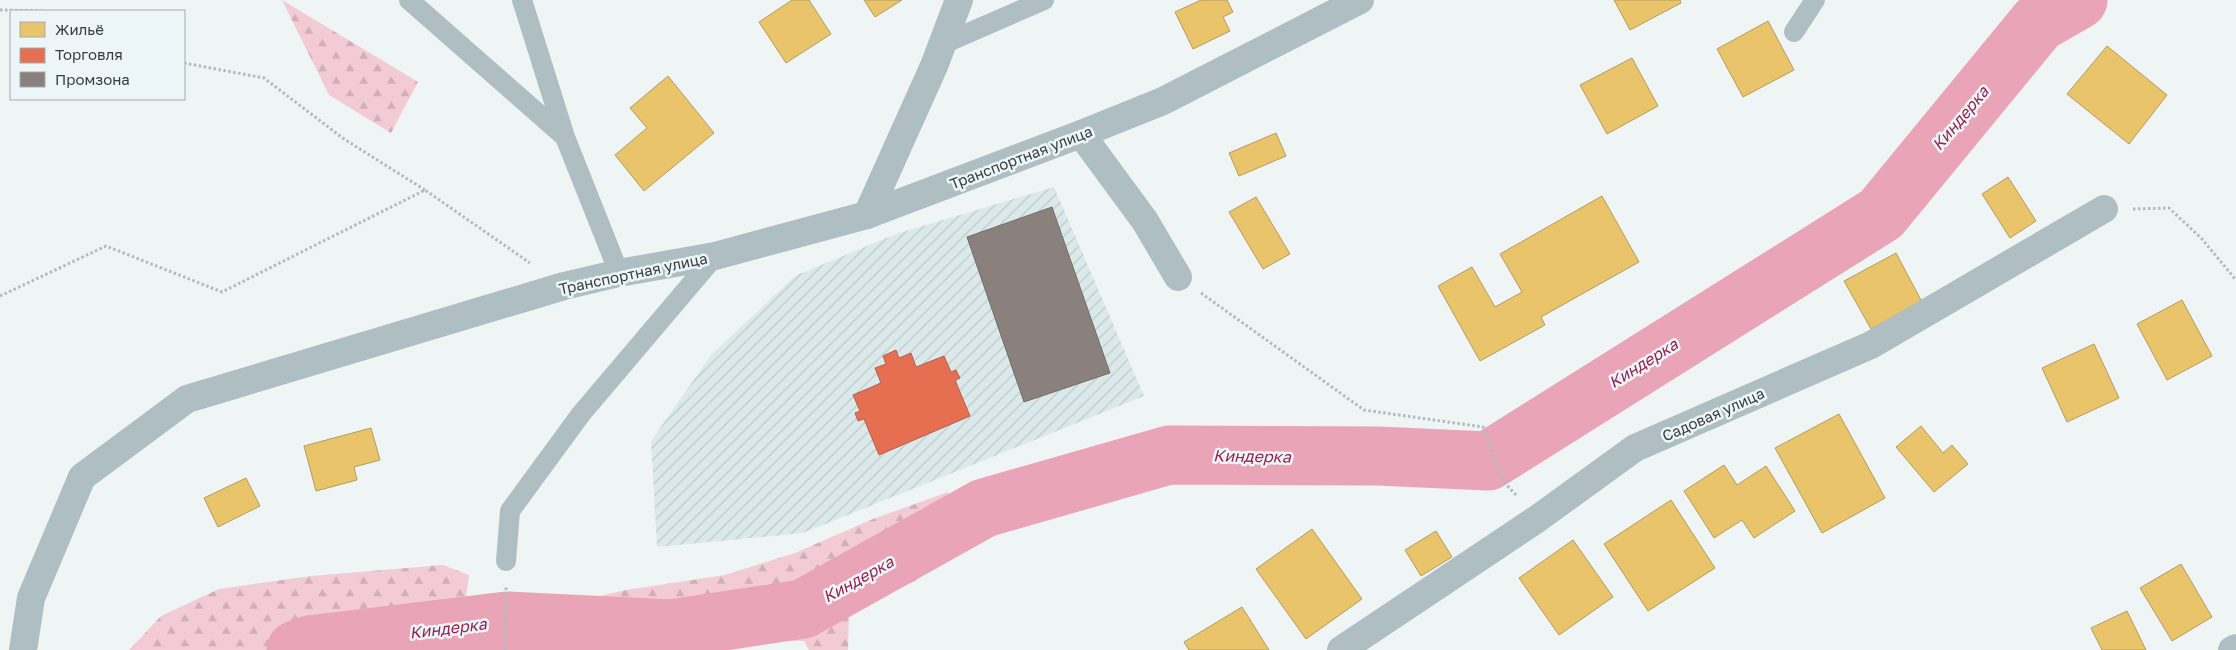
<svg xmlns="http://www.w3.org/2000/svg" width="2236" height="650" font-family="'Golos Text',sans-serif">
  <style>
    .industrial { fill: url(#industrial-furrows) }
    .forest { fill: url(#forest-firs) }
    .homes { fill: #e9c46a; stroke: #b49c5d }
    .shops { fill: #e76f51; stroke: #b3604b }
    .industry { fill: #8a817c; stroke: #726d69 }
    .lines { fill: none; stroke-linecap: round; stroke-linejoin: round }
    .river { stroke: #eaa4b7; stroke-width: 59 }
    .path { stroke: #b1bcbe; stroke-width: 3; stroke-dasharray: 2.5 2.5; stroke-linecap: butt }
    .service { stroke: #aebec2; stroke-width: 20 }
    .minor { stroke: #aebec2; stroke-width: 28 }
    .tertiary { stroke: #aebec2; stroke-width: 28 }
    .labels { text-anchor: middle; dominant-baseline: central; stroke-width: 5; stroke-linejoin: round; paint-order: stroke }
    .street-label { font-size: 15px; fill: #393d3e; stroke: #ecf6f8 }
    .water-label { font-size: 16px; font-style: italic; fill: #98214c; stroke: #ecf6f8 }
  </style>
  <defs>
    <pattern id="industrial-furrows" width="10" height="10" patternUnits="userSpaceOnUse" patternTransform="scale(1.25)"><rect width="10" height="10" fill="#dce9eb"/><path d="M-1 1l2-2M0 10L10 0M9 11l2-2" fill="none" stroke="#bec9cb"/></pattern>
    <pattern id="forest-firs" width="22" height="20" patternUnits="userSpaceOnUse" patternTransform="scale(1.25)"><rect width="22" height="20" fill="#f3cbd5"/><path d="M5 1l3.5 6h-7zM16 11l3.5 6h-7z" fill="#d1afb8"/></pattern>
  </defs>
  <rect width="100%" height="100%" fill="#eff4f5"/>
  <!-- industrial -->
  <path class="industrial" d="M1054,187L1144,396L803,533L657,547L651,441L711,355L795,276L896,234Z"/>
  <!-- forest -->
  <path class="forest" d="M282,0L418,82L391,133L329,95Z
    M948,492L954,526L917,580L849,612L848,650H809L804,641L757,640L682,650H621L581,625L596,597L626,590L725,575L795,553L873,519Z
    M443,565L469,575L459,650H129L161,616L219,589L311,576Z"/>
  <!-- homes -->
  <path class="homes" d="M792,0H809L831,34L786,63L759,22Z
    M864,0H902L875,17Z
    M1201,0H1227L1233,12L1223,17L1230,31L1193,49L1175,12Z
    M1614,0H1680L1681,3L1630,30Z
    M1768,21L1794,70L1743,97L1717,49Z
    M2107,46L2167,95L2129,144L2067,94Z
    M1632,58L1658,106L1607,134L1580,85Z
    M668,76L714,133L644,191L615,155L647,128L630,108Z
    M1276,133L1286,156L1239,176L1229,153Z
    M2008,177L2036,221L2010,238L1982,194Z
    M1602,196L1639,262L1541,317L1545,325L1480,361L1438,286L1472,267L1495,307L1522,292L1500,254Z
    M1256,197L1290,254L1263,269L1229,212Z
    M1896,253L1922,302L1871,329L1844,281Z
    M2182,300L2212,356L2167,380L2137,324Z
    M2094,344L2119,398L2067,422L2042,368Z
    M1839,414L1885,498L1822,533L1775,448Z
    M1921,426L1943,453L1952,445L1968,464L1934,492L1896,447Z
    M371,428L380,460L354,467L357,480L316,491L304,446Z
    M1724,465L1737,485L1766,466L1795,511L1754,538L1742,520L1714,538L1684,491Z
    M246,478L260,506L218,527L204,498Z
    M1671,500L1715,568L1648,611L1604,544Z
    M1312,529L1362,599L1306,639L1256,569Z
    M1436,531L1452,557L1421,576L1405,550Z
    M1573,540L1613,597L1559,635L1519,578Z
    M2181,564L2212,617L2172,641L2140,588Z
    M1242,607L1269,650H1189L1184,642Z
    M2127,611L2146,650H2102L2091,628Z"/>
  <!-- shops -->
  <path class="shops" d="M896,350L899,358L911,353L916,367L944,356L951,372L956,370L960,378L955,380L970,416L879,455L864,419L858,421L855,413L860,411L853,395L881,383L875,368L886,364L883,356Z"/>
  <!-- industry -->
  <path class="industry" d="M1052,207L1110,373L1024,402L967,237Z"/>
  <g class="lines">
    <!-- river -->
    <path class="river" d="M296,650L309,645L507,621L671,629L803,609L984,508L1169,455L1378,456L1488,461L1881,214L2038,23L2078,0"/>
    <!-- path -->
    <path class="path" d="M0,10L44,11
      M184,63L264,78L344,139L425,190
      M2133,209L2169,208L2202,239L2236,280
      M1201,293L1364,410L1483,427L1503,481L1517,496
      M0,296L106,246L222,292L425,190L530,263
      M505,650L506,586"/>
    <!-- service -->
    <path class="service" d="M409,0L565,137
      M522,0L565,137L619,273
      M1794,32L1815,0
      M943,44L1044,0
      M506,561L510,511L581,414L715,256"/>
    <!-- minor -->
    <path class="minor" d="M1081,134L1145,221L1178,277
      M867,215L934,66L959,0
      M1341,650L1537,519L1635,448L1871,345L2104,209
      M2232,650L2236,648"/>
    <!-- tertiary -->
    <path class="tertiary" d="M23,650L31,598L82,477L187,399L564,286L619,273L715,256L867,215L1081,134L1163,101L1360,0"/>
  </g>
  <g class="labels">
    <!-- street labels -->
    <g class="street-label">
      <text transform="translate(1021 157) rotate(-21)">Транспортная улица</text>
      <text transform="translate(633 273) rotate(-12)">Транспортная улица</text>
      <text transform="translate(1713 414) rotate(-24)">Садовая улица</text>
    </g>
    <!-- water labels -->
    <g class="water-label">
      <text transform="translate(1960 118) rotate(-50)">Киндерка</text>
      <text transform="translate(1643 363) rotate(-32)">Киндерка</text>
      <text transform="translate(1252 456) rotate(1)">Киндерка</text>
      <text transform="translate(858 579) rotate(-29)">Киндерка</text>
      <text transform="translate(448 628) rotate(-7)">Киндерка</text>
    </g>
  </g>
  <!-- legend -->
  <rect x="10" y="10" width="175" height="90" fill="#ecf6f8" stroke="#a4acae"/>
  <rect x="20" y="22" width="25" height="15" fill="#e9c46a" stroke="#a4acae"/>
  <text x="55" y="35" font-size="15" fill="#393d3e">Жильё</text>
  <rect x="20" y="48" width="25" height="15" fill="#e76f51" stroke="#a4acae"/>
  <text x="55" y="60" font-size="15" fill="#393d3e">Торговля</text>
  <rect x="20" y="72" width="25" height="15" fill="#8a817c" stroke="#a4acae"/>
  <text x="55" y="85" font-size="15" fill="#393d3e">Промзона</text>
</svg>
